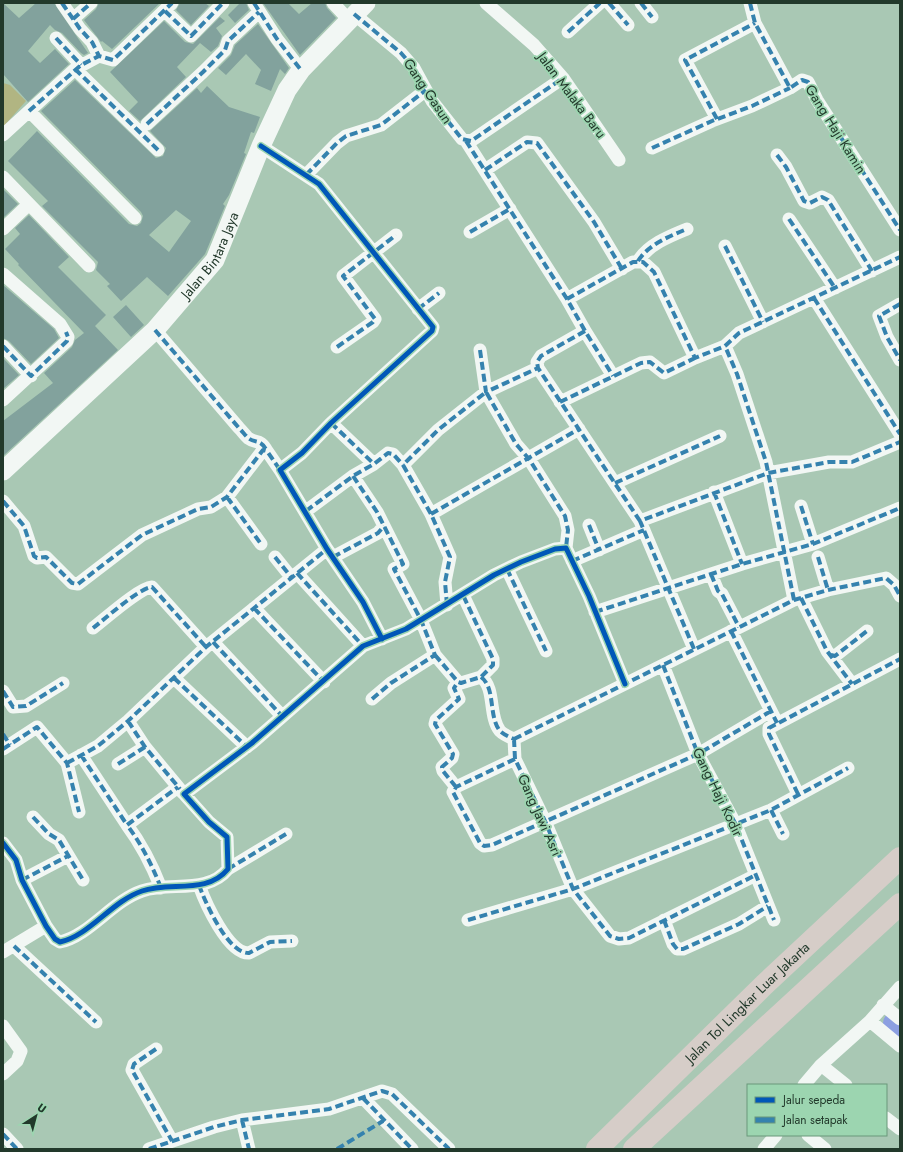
<svg xmlns="http://www.w3.org/2000/svg" width="903" height="1152" font-family="Jost,sans-serif">
  <style>
    .green { fill: #b1b582 }
    .lines { fill: none; stroke-linecap: round; stroke-linejoin: round }
    .river { stroke: #8c9fe1; stroke-width: 22 }
    .building { fill: #82a29d; fill-rule: evenodd }
    .street { stroke: #f2f7f4; stroke-width: 13 }
    .secondary { stroke: #f2f7f4; stroke-width: 19 }
    .highway { stroke: #d6cdc8; stroke-width: 22 }
    .quiet { stroke: #3582ae; stroke-width: 4; stroke-dasharray: 8 4; stroke-linecap: butt }
    .cycleway-casing { stroke: #9cd5b0; stroke-width: 8 }
    .cycleway { stroke: #0057b8; stroke-width: 5 }
    .labels { text-anchor: middle; dominant-baseline: central; stroke-width: 3.5; stroke-linejoin: round; paint-order: stroke }
    .street-label { font-size: 14px; fill: #22392b; stroke: #9cd5b0 }
  </style>
  <rect width="100%" height="100%" fill="#a9c8b4"/>
  <!-- green -->
  <path class="green" d="M3,83L10,85L26,101L3,127Z"/>
  <g class="lines">
    <!-- river -->
    <path class="river" d="M894,1023L900,1028"/>
  </g>
  <!-- building -->
  <path class="building" d="M3,3L19,18L36,3H54L88,53L84,55L81,53L62,33L55,30L50,25L28,51L40,63L55,49L69,64L28,102L3,74Z
    M99,3H160L112,49L102,41L101,42L84,20L96,9Z
    M180,3H205L209,6L191,25L176,10Z
    M240,3H246L249,10L235,23L228,15Z
    M263,3H288L299,14L312,3H325L327,8L336,18L300,55Z
    M220,17L225,21L216,28L222,36L218,46L211,52L200,43L177,67L186,77L140,121L129,111L138,102L110,72L164,21L185,42L193,44Z
    M258,24L289,68L285,74L280,69L271,91L255,84L261,70L246,54L226,75L218,68L231,55L235,45Z
    M75,80L156,158L163,156L166,148L150,131L197,88L201,93L207,86L229,107L260,117L254,133L251,132L244,153L246,154L229,195L223,204L225,206L205,254L168,296L147,277L121,301L107,286L110,284L96,270L98,262L42,206L48,201L8,161L37,131L129,224L137,226L141,223L143,216L141,212L41,111ZM176,210L191,221L169,252L149,235Z
    M3,189L18,204L4,217L3,215Z
    M29,215L69,257L58,267L106,315L95,326L118,350L3,456V421L53,383L44,373L72,347L75,340L84,333L18,265L19,264L5,249L20,234L15,228Z
    M3,285L54,329L59,338L31,364L9,341L3,338Z
    M126,305L144,325L131,337L113,317Z
    M3,358L19,375L3,389Z"/>
  <g class="lines">
    <!-- street -->
    <path class="street" d="M62,3L80,29L92,42L99,56
      M254,3L277,39L301,70
      M333,3L349,20
      M486,3L534,45L563,78L619,160
      M609,3L628,25
      M641,3L652,17
      M750,3L755,23L790,88L802,80L808,82L817,100L900,230
      M165,11L191,36L223,3
      M354,14L401,53L414,68L432,101L462,139L471,141L563,78
      M73,19L91,3
      M568,32L600,3
      M56,38L81,65
      M75,69L158,150
      M29,111L135,218
      M717,119L685,60L755,23
      M147,124L203,72L225,50L228,41L259,12
      M3,135L75,69L99,56L113,60L172,3
      M466,141L567,299L585,331L613,376
      M261,146L319,184L433,327L432,331L331,423L302,453L280,470L327,549L363,602L382,639
      M652,148L712,121L752,106L790,88
      M777,155L786,167L804,201L810,203L822,197L828,200L872,271
      M485,170L527,142L537,143L594,222L622,269
      M306,175L337,143L346,136L381,125L426,90
      M3,177L89,266
      M789,219L835,288
      M3,229L29,204
      M470,232L510,209
      M725,246L763,322
      M638,261C649,244 670,236 687,229
      M3,274L60,324L68,337L67,341L3,400
      M814,298L900,434
      M567,299L633,262H643L654,272L695,358L725,346
      M900,304L879,316L887,337L900,360
      M418,309L439,293
      M155,330L239,428C242,431 245,435 248,438C256,444 260,438 267,451
      M585,331L541,356L537,362L538,368L640,521
      M3,346L31,376
      M337,347L373,322L375,319L343,276L396,235
      M480,350L486,392L538,368
      M560,402L641,363L650,362L664,373L695,358
      M331,423L374,464
      M353,476L377,512L403,564L394,569L421,620L435,655L391,683L372,699
      M615,483L720,436
      M714,492L742,564
      M227,497L261,544
      M3,501L24,526L34,556L37,558L46,557L72,583L78,584L142,535L198,509L211,507L227,497L263,450L267,451L280,470
      M801,506L813,544
      M306,511L353,476L374,464L388,453L393,454L403,465
      M431,514L579,429
      M589,525L599,550
      M275,557L291,577
      M333,557L378,533L384,526
      M818,557L828,590
      M572,561L644,530
      M507,569L546,651
      M297,573L363,646
      M711,574L718,591L722,594L739,627
      M801,598L827,651L852,684
      M794,600L766,462L737,374L725,346L739,333L900,257
      M447,605L445,582L450,557L431,514L403,465L438,430L486,392L516,444L529,459L565,516L568,530L566,548
      M254,608L324,682
      M595,612L742,564L813,544L900,508
      M93,628C105,619 139,588 152,587L206,647
      M731,631L775,719
      M213,642L282,716
      M694,649L640,521L768,473L829,462H852L900,442
      M435,655L458,682L461,683L481,677L493,665V659L463,595
      M831,655L835,656L867,631
      M663,665L698,754L735,823L774,920
      M481,677C496,688 488,716 500,731C503,734 509,737 514,739
      M174,678L247,747
      M3,691L13,707L26,706L63,683
      M128,721L145,747L183,793
      M514,739L794,600L828,590L886,578L894,585L900,596
      M514,739L515,759L545,821L573,889L610,936L619,939L629,938L756,875
      M3,749L37,727L67,763L79,812
      M81,755L127,825
      M515,759L456,787L453,792L480,843L484,846L492,845L698,754L771,711
      M67,763L98,746L128,721L206,647L327,549
      M118,764L145,747
      M456,787L443,771L442,767L452,758L453,754L435,724L436,720L459,699L454,688L458,682
      M798,794L769,734V728L900,659
      M771,810L783,834
      M33,817L49,834L59,840L83,880
      M3,843L16,860L22,880L46,926L55,939L60,942C89,936 112,901 142,891C170,881 207,895 228,869L227,837L209,822L184,794L252,743L363,646L406,629L494,575L521,562L555,549L566,548L589,596L625,684
      M228,869L286,834
      M22,880L68,856
      M199,885C205,902 228,954 249,953L270,942L292,941
      M161,888C152,865 142,845 127,825L178,787
      M468,920L573,889L771,810L848,768
      M664,920L673,944L677,949H683L739,924L768,906
      M14,946L96,1022
      M3,952L46,926
      M883,1005L900,1019
      M870,1021L900,1046
      M3,1026L21,1051L17,1061L3,1074
      M156,1049L134,1064L132,1070L172,1141
      M821,1065L846,1085
      M804,1085L821,1065L870,1021L900,987
      M363,1098L412,1149
      M886,1118L900,1129
      M242,1120L249,1149
      M3,1134L17,1149
      M808,1135L825,1149
      M149,1149L214,1127L242,1120L329,1109L382,1091L392,1094L449,1149
      M764,1149L776,1135"/>
    <!-- secondary -->
    <path class="secondary" id="s1" d="M3,471L155,330L215,260L261,146L287,90L301,70L366,3"/>
    <!-- highway -->
    <g class="highway">
      <path id="s2" d="M597,1149L764,985L900,858"/>
      <path d="M634,1149L900,904"/>
    </g>
    <!-- quiet -->
    <path class="quiet" d="M62,3L80,29L92,42L99,56
      M254,3L277,39L301,70
      M609,3L628,25
      M641,3L652,17
      M750,3L755,23L790,88L802,80L808,82L817,100L900,230
      M165,11L191,36L223,3
      M354,14L401,53L414,68L432,101L462,139L471,141L563,78
      M73,19L91,3
      M568,32L600,3
      M56,38L81,65
      M75,69L158,150
      M29,111L81,65L99,56L113,60L172,3
      M717,119L685,60L755,23
      M147,124L203,72L225,50L228,41L259,12
      M466,141L567,299L585,331L613,376
      M652,148L712,121L752,106L790,88
      M777,155L786,167L804,201L810,203L822,197L828,200L872,271
      M485,170L527,142L537,143L594,222L622,269
      M306,175L337,143L346,136L381,125L426,90
      M789,219L835,288
      M470,232L510,209
      M725,246L763,322
      M638,261C649,244 670,236 687,229
      M814,298L900,434
      M567,299L633,262H643L654,272L695,358L725,346
      M900,304L879,316L887,337L900,360
      M418,309L439,293
      M155,330L239,428C242,431 245,435 248,438C256,444 260,438 267,451
      M585,331L541,356L537,362L538,368L640,521
      M3,346L31,376L67,341L68,337L66,332
      M337,347L373,322L375,319L343,276L396,235
      M480,350L486,392L538,368
      M560,402L641,363L650,362L664,373L695,358
      M331,423L374,464
      M353,476L377,512L403,564L394,569L421,620L435,655L391,683L372,699
      M615,483L720,436
      M714,492L742,564
      M227,497L261,544
      M3,501L24,526L34,556L37,558L46,557L72,583L78,584L142,535L198,509L211,507L227,497L263,450L267,451L280,470
      M801,506L813,544
      M306,511L353,476L374,464L388,453L393,454L403,465
      M431,514L579,429
      M589,525L599,550
      M275,557L291,577
      M333,557L378,533L384,526
      M818,557L828,590
      M572,561L644,530
      M507,569L546,651
      M297,573L363,646
      M711,574L718,591L722,594L739,627
      M801,598L827,651L852,684
      M794,600L766,462L737,374L725,346L739,333L900,257
      M447,605L445,582L450,557L431,514L403,465L438,430L486,392L516,444L529,459L565,516L568,530L566,548
      M254,608L324,682
      M595,612L742,564L813,544L900,508
      M93,628C105,619 139,588 152,587L206,647
      M731,631L777,723
      M213,642L282,716
      M694,649L640,521L768,473L829,462H852L900,442
      M435,655L458,682L461,683L481,677L493,665V659L463,595
      M831,655L835,656L867,631
      M663,665L698,754L735,823L774,920
      M481,677C496,688 488,716 500,731C503,734 509,737 514,739
      M174,678L247,747
      M3,691L13,707L26,706L63,683
      M128,721L145,747L180,789
      M3,734L10,745
      M514,739L794,600L828,590L886,578L894,585L900,596
      M514,739L515,759L545,821L573,889L610,936L619,939L629,938L756,875
      M3,749L37,727L67,763L79,812
      M81,755L127,825
      M515,759L456,787L453,792L480,843L484,846L492,845L698,754L771,711
      M67,763L98,746L128,721L206,647L327,549
      M118,764L145,747
      M456,787L443,771L442,767L452,758L453,754L435,724L436,720L459,699L454,688L458,682
      M798,794L769,734V728L900,659
      M771,810L783,834
      M33,817L49,834L59,840L83,880
      M228,869L286,834
      M22,880L68,856
      M199,885C205,902 228,954 249,953L270,942L292,941
      M161,888C152,865 142,845 127,825L178,787
      M468,920L573,889L771,810L848,768
      M664,920L673,944L677,949H683L739,924L768,906
      M14,946L96,1022
      M156,1049L134,1064L132,1070L172,1141
      M363,1098L412,1149
      M242,1120L249,1149
      M3,1134L17,1149
      M149,1149L214,1127L242,1120L329,1109L382,1091L392,1094L449,1149
      M337,1149L383,1121"/>
    <!-- cycleway casing -->
    <g class="cycleway-casing">
      <path id="cycleway" d="M261,146L319,184L433,327L432,331L331,423L302,453L280,470L327,549L363,602L382,639
        M3,843L16,860L22,880L46,926L55,939L60,942C89,936 112,901 142,891C170,881 207,895 228,869L227,837L209,822L184,794L252,743L363,646L406,629L494,575L521,562L555,549L566,548L589,596L625,684"/>
    </g>
    <!-- cycleway -->
    <use href="#cycleway" class="cycleway"/>
  </g>
  <g class="labels">
    <!-- street labels -->
    <g class="street-label">
      <text transform="translate(428 91) rotate(56)">Gang Gasun</text>
      <text transform="translate(572 95) rotate(53)">Jalan Malaka Baru</text>
      <text transform="translate(836 129) rotate(58)">Gang Haji Kamin</text>
      <text stroke="none"><textPath href="#s1" startOffset="301">Jalan Bintara Jaya</textPath></text>
      <text transform="translate(718 792) rotate(64)">Gang Haji Kodir</text>
      <text transform="translate(540 815) rotate(66)">Gang Jawi Asri</text>
      <text stroke="none"><textPath href="#s2" startOffset="210">Jalan Tol Lingkar Luar Jakarta</textPath></text>
    </g>
  </g>
  <!-- border -->
  <rect width="903" height="1152" fill="none" stroke="#22392b" stroke-width="8"/>
  <!-- legend -->
  <rect x="747" y="1084" width="140" height="52" fill="#9cd5b0" stroke="#6b977b"/>
  <rect x="755" y="1097" width="20" height="6" fill="#0057b8" stroke="#6b977b"/>
  <text x="783" y="1104" font-size="12" fill="#22392b">Jalur sepeda</text>
  <rect x="755" y="1117" width="20" height="6" fill="#3582ae" stroke="#6b977b"/>
  <text x="783" y="1124" font-size="12" fill="#22392b">Jalan setapak</text>
  <!-- north arrow -->
  <g transform="translate(36 1116) rotate(36)" stroke="#9cd5b0" stroke-width="3" paint-order="stroke">
  <path d="M0-3L7 15L0 10L-7 15Z" fill="#22392b"/>
  <text y="-6" font-size="11" font-weight="bold" text-anchor="middle" fill="#22392b">U</text>
  </g>
</svg>
